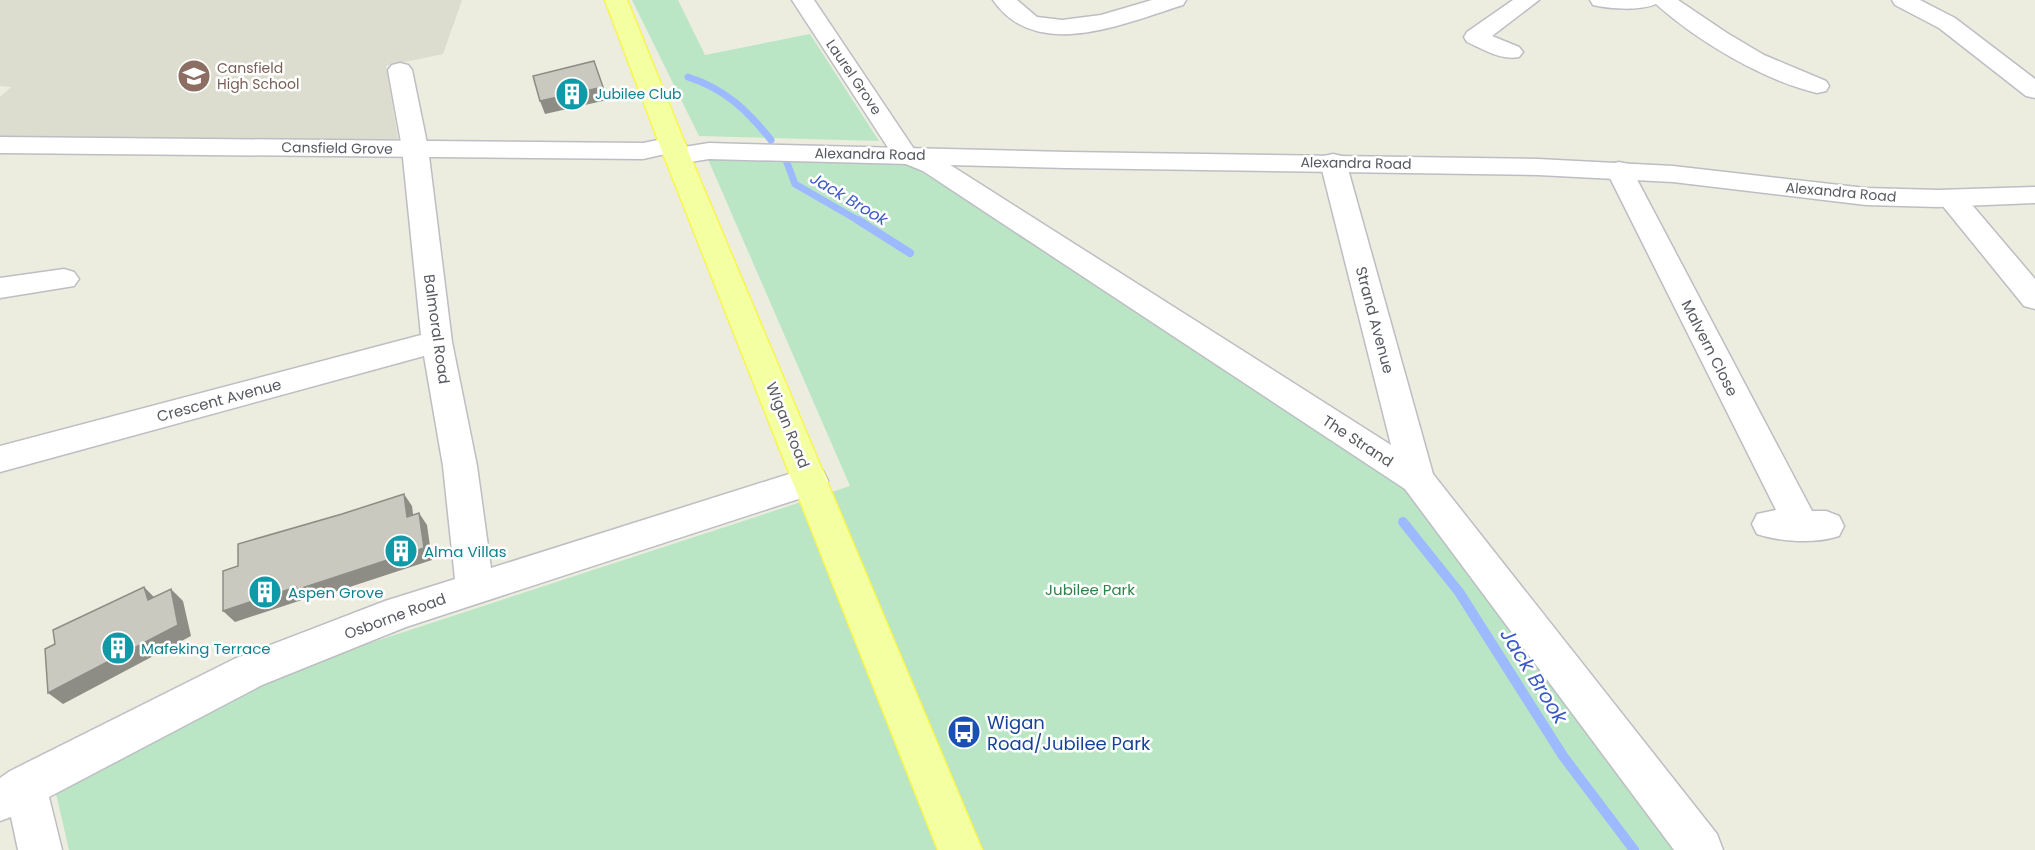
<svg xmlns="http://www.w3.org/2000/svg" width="2035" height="850" font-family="Poppins,sans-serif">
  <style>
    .education { fill: #dcddce }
    .green { fill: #bae6c6 }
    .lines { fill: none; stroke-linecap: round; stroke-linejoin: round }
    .stream-far2 { stroke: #9db9ff; stroke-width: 7 }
    .stream-far1 { stroke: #9db9ff; stroke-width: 8 }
    .stream { stroke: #9db9ff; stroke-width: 10 }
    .minor-casing { stroke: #bdbdc4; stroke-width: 3 }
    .tertiary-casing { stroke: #bdbdc4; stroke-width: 3 }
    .primary-casing { stroke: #f7f64e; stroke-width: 3 }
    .minor { fill: #fff; fill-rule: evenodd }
    .tertiary { fill: #fff; fill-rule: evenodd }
    .primary { fill: #f4ffa2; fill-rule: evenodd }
    .shaded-wall { fill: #8d8d86 }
    .building { fill: #c9c9bf; stroke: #8d8d86; stroke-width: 1.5 }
    .labels { text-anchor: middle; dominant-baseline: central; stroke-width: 5; stroke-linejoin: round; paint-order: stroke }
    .far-education-label { font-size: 14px; fill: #785e54; stroke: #fff; text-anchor: start }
    .far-street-label { font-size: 14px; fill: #585a62; stroke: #fff }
    .far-culture-label { font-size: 14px; fill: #0d838f; stroke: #fff; text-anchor: start }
    .street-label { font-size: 15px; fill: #585a62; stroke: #fff }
    .culture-label { font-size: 15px; fill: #0d838f; stroke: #fff; text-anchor: start }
    .park-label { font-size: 15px; fill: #2f824a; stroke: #fff }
    .water-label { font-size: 16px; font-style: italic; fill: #3b59c7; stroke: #fff }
    .near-transit-label { font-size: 18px; fill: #164399; stroke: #fff; text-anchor: start }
    .near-water-label { font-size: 20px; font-style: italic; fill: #3b59c7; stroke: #fff }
  </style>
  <rect width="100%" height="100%" fill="#eceddf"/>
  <!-- education -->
  <path class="education" d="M0,0H462L443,54L386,66L398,139L0,138V97L11,87L0,86Z"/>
  <!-- green -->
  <path class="green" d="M632,0H678L705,55L810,34L879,141L699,136Z
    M707,157L909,164L1422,489L1685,850H69L54,785L263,678L850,486Z"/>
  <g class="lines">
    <!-- stream-far2 -->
    <path class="stream-far2" d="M688,77C725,89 747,110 771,140
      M786,160L795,184L861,222"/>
    <!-- stream-far1 -->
    <path class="stream-far1" d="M858,220L910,253"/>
    <!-- stream -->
    <path class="stream" d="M1403,522L1459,592L1563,756L1634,850"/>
    <!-- minor casing -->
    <g class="minor-casing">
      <path id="minor" d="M792,0H814L914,149L941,159L1391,445L1320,162L1324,156L1333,154L1342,156L1346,162L1433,474L1717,834L1723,850H1674L1405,489L923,171L896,160Z
        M993,0H1017L1037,17L1062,20L1101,15L1152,0H1186L1183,5C1125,23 1036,63 993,0Z
        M1513,0H1539L1492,36L1519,47L1523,52L1519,57C1502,61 1483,49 1467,42L1464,37L1467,32Z
        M1590,0H1678L1727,33L1764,55L1826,81L1829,86L1826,91L1817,93C1763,80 1697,41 1656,4C1640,11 1610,9 1593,5Z
        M1892,0H1920L1955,18L2035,79V98L2026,96L1939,28L1895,5Z
        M400,63L408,65L412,70L428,148L452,342L477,466L491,568L811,467L823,471L828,481L823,491L406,627L262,685L49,797L62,850H18L11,817L0,821V778L10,771L234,659L385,601L455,579L443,466L424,356L0,472V446L421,335L402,148L388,70L392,65Z
        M1619,162L1628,164L1632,170L1812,511H1826L1839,516L1844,526L1839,536C1815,544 1781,542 1757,534L1752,524L1757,514L1776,510L1606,170L1610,164Z
        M1952,191L1962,193L2035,279V309L2024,306L1942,205L1938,199L1942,193Z
        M64,269L74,272L79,279L74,286L0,298V278Z"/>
    </g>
    <!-- tertiary casing -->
    <g class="tertiary-casing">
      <path id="tertiary" d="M0,137L643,143L673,137L682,140L686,145L684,147L709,143L744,144L1067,152L1538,159L1673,166L1866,188L1938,190L2035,187V203L1938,207L1866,205L1673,182L1538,175L1067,168L709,159L677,164L668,162L665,154L643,159L0,153Z"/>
    </g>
    <!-- primary casing -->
    <g class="primary-casing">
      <path id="primary" d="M605,0H627L690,156L982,850H938L664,156Z"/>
    </g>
    <!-- minor -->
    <use href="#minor" class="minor"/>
    <!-- tertiary -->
    <use href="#tertiary" class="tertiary"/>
    <!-- primary -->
    <use href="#primary" class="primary"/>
  </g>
  <!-- shaded-wall -->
  <path class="shaded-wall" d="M603,87L607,100L545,114L540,101Z
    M404,494L412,506L415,529L407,517Z
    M419,513L427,525L432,560L307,601L305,599L235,622L223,611Z
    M144,587L156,599L148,600Z
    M171,589L183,601L191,636L63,704L48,693Z"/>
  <!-- building -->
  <path class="building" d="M594,61L603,87L540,101L533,76Z
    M404,494L407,517L419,513L424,548L296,590V587L223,611V571L238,566V544L342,514Z
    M144,587L148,600L171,589L178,625L48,693L45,649L55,644L53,630Z"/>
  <!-- icons -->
  <defs>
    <g id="school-disc" transform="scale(1.725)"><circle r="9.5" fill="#8d6e63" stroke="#fff"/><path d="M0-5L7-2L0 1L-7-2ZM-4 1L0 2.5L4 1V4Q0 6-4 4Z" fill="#fff"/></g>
    <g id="building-disc" transform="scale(1.725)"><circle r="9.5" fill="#0f9aa8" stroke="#fff"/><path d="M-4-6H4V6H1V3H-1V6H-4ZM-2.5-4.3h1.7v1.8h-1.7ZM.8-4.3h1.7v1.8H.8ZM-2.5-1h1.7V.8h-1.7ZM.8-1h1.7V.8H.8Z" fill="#fff"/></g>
    <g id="bus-disc" transform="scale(1.725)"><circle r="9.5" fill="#1a4fb4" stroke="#fff"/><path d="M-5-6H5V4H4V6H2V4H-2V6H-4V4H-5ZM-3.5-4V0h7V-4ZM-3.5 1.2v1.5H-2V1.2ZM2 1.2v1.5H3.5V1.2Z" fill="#fff"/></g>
  </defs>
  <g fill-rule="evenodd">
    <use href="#school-disc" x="194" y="76"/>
    <use href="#building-disc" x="572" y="94"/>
    <use href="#building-disc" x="401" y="551"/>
    <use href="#building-disc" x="265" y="592"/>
    <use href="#building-disc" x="118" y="648"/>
    <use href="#bus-disc" x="964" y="732"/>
  </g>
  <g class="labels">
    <!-- far-education labels -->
    <g class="far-education-label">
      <text x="217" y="68">Cansfield<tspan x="217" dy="16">High School</tspan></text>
    </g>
    <!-- far-street labels -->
    <g class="far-street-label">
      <text transform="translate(854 77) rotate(56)">Laurel Grove</text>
      <text transform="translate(337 148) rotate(1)">Cansfield Grove</text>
      <text transform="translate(870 154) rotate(1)">Alexandra Road</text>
      <text transform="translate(1356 163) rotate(1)">Alexandra Road</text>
      <text transform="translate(1841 192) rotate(5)">Alexandra Road</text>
    </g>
    <!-- far-culture labels -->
    <g class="far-culture-label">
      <text x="595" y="94">Jubilee Club</text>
    </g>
    <!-- street labels -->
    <g class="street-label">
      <text transform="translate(1375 320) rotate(75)">Strand Avenue</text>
      <text transform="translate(437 329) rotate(82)">Balmoral Road</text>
      <text transform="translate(1710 348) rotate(63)">Malvern Close</text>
      <text transform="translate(219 400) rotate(-15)">Crescent Avenue</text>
      <text transform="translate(788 425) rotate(68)">Wigan Road</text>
      <text transform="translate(1358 441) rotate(33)">The Strand</text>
      <text transform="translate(395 616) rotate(-20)">Osborne Road</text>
    </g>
    <!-- culture labels -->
    <g class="culture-label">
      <text x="424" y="551">Alma Villas</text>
      <text x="288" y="592">Aspen Grove</text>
      <text x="141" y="648">Mafeking Terrace</text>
    </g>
    <!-- park labels -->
    <g class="park-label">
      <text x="1090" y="589">Jubilee Park</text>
    </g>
    <!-- water labels -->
    <g class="water-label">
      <text transform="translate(849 199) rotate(31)">Jack Brook</text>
    </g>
    <!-- near-transit labels -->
    <g class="near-transit-label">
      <text x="987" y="722">Wigan<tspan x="987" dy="21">Road/Jubilee Park</tspan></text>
    </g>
    <!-- near-water labels -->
    <g class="near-water-label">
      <text transform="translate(1534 676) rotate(58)">Jack Brook</text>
    </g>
  </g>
</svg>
